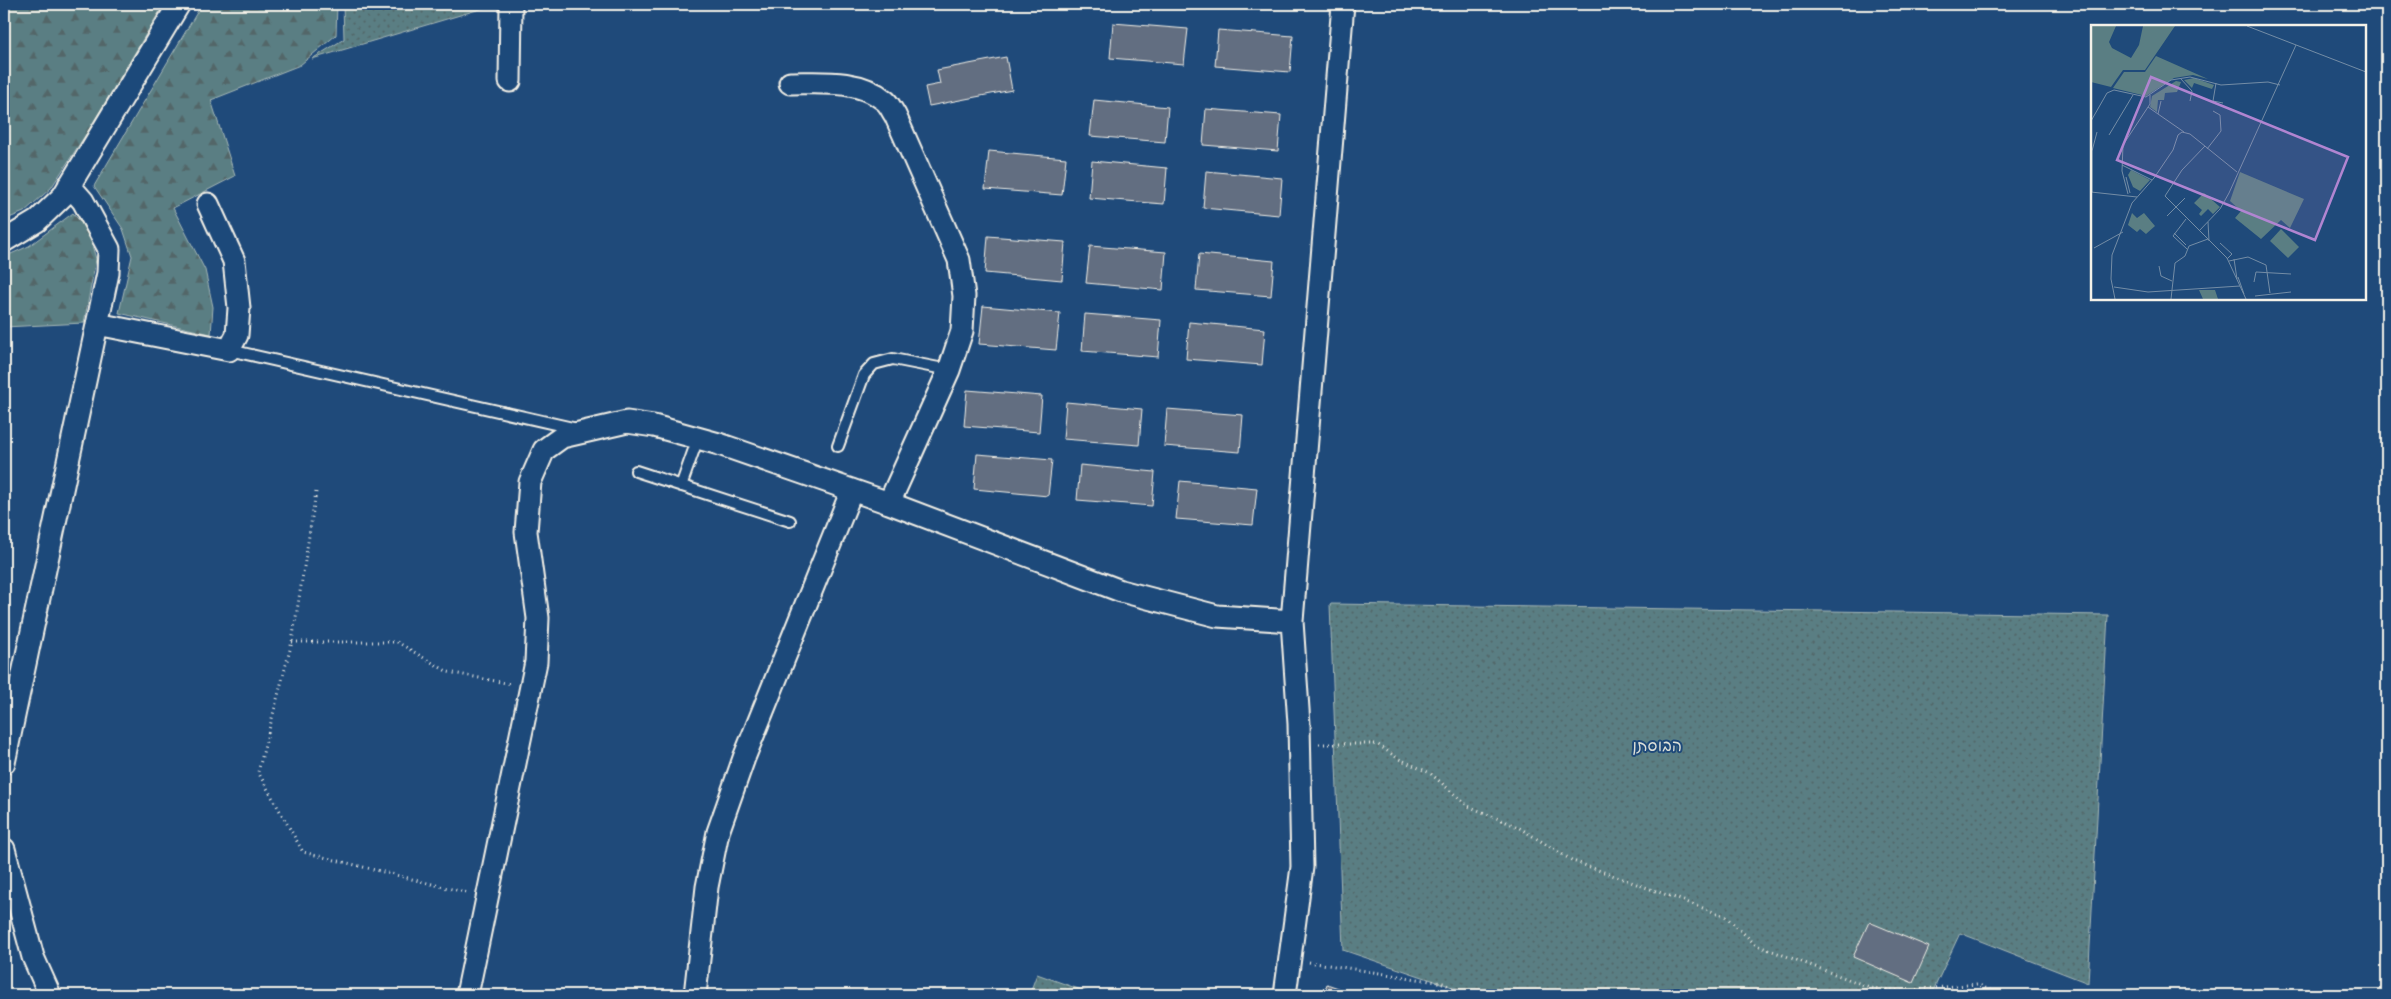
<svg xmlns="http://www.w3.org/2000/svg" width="2391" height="999" font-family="Itim,'Playpen Sans Hebrew',sans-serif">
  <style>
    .grass { fill: url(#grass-dots); stroke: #a7b8b6 }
    .forest { fill: url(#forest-firs); stroke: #a7b8b6 }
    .building { fill: #626e81; stroke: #f4f1e8 }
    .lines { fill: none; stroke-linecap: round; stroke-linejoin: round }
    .lane-casing { stroke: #f4f1e8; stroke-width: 14 }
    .street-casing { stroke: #f4f1e8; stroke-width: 25 }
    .path { stroke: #f4f1e8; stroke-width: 3; stroke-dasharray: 1 4; stroke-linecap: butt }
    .lane { stroke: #1f4a7a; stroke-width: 10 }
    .street { stroke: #1f4a7a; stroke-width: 21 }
    .labels { text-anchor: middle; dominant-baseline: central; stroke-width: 4; stroke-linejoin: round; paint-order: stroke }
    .park-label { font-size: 16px; fill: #dde0d9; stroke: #1f4a7a }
    .inset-road { fill: none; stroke: #748da6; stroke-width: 1 }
    .view { fill: #b185d1; fill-opacity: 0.15; stroke: #b185d1; stroke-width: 2.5 }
    .inset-edge { fill: none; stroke: #f4f1e8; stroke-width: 2.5 }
  </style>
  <defs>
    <pattern id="grass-dots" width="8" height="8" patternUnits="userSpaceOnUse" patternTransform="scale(1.25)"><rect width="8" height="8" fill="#5a7e83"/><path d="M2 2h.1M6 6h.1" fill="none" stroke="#526668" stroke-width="1.8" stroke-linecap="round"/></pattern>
    <pattern id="forest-firs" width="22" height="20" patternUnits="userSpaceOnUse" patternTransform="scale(1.25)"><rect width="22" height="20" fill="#5a7e83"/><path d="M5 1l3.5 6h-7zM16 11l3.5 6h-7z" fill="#526668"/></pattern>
  </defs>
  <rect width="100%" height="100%" fill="#1f4a7a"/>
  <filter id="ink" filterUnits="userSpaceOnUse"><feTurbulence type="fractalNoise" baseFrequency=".02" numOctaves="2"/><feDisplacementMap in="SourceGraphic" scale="10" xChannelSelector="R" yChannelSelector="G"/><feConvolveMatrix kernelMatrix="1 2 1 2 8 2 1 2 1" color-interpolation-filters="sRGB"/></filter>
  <g filter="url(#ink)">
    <!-- grass -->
    <path class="grass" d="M343,4H486L487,7L312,59L344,39Z
      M1330,604L2108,615L2088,983L1960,933L1931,995H1476L1343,950Z
      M1037,974L1095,995H1029Z"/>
    <!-- forest -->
    <path class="forest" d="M4,4H164L90,128L51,188L24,212L4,220Z
      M202,4H337L336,35L300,65L211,100L235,176L173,208L205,270L213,307L211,334L119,313L132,256L123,229L94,186Z
      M73,213L88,231L96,259L84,323L4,327V257L29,246Z"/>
    <!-- building -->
    <path class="building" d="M1252,4H1298V7Z
      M1113,23L1188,29L1184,64L1110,58Z
      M1218,30L1293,36L1290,72L1215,66Z
      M1006,57L1012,90L929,106L925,87L940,84L937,70Z
      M1094,100L1168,107L1165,142L1090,136Z
      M1206,109L1281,115L1278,151L1203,145Z
      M989,151L1066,158L1062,195L985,189Z
      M1092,161L1167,168L1164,204L1089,198Z
      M1206,171L1282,178L1279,215L1203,208Z
      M988,236L1065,242L1062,280L985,273Z
      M1090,246L1166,252L1163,290L1086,283Z
      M1199,254L1274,261L1271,296L1196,290Z
      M983,306L1060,313L1056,350L979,344Z
      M1085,314L1161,320L1158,357L1082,351Z
      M1189,322L1265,329L1262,365L1186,359Z
      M967,390L1042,396L1039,432L964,426Z
      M1066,402L1142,409L1139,445L1063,439Z
      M1167,409L1243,415L1240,452L1164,446Z
      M977,454L1052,460L1048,496L974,489Z
      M1080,465L1155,472L1152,506L1077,500Z
      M1180,481L1257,488L1253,525L1176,519Z
      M1869,922L1929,947L1913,983L1853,957Z
      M1327,984L1358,995H1323Z"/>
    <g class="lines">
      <!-- lane casing -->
      <g class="lane-casing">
        <path id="lane" d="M229,350L577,429
          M838,446L864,375L874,364L893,359L949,370
          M636,471L790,521
          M681,486L698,438"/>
      </g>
      <!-- street casing -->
      <g class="street-casing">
        <path id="street" d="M510,81L511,4
          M790,83C820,83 859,79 884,100C889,103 892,111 895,115L959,260L964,296L962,331L949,370L889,503
          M4,241L37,221L63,196L179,4
          M97,324L229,350L237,335L239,308L234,261L208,204
          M4,763L108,273L109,249L83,201L69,185
          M4,849L33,957L50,995
          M467,995L536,662L538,618L526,532L530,482L544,450L562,437L627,422L654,426L719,444L889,503L1121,591L1217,616L1292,621
          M695,995L707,887L718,832L744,758L852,490
          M1285,995L1302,867L1299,724L1292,621L1343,4"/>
      </g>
      <!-- path -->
      <path class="path" d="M316,492L292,642L258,772L303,852L468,893
        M292,642H397L448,672L511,684
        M1319,744H1377L1399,759L1430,773L1468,806L1518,827L1573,861L1725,916L1756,945L1872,988L1902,991L1977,984L2000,995
        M1309,962L1443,983L1466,995"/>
      <!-- lane -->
      <use href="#lane" class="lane"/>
      <!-- street -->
      <use href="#street" class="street"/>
    </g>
  </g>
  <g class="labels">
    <!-- park labels -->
    <g class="park-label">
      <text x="1657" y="745">הבוסתן</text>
    </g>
  </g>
  <!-- overview -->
  <g transform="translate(2091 25)">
    <rect width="275" height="275" fill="#1f4a7a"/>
    <path d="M0,1H25L18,17L21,23L40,33L48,20L52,1H84L54,45H32L20,62L0,57ZM40,145L59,155L49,166L42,162L37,150ZM149,147L213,174L199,203L190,195L170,214L144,193L150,186L139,176ZM113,168L129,182L122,189L117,184L110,191L108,189L111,185L103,178ZM41,188L46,193L53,188L64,201L55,209L49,204L46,207L37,200Z" fill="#5a7e83"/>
    <path d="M65,31L117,54L102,50L83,53L55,71L22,63L33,47H54ZM103,53L123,60L121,64L103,58L101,63L93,55ZM85,56L90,57L86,67L74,68L73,75H67L66,87L59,82L61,71ZM108,265H124L127,274H112Z" fill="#5a7e83"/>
    <path d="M190,204L208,222L197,233L179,216Z" fill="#5a7e83"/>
    <path class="inset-road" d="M156,1L275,47M89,53L101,66L99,76M125,58L122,76L132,78M57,82L67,89L70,76M67,89L93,107M0,96L16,68L23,65L55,72L80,55L99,52L130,60L177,57L189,60M18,110L42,70M114,121L91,145L74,171L136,233L155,274M116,124L130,106L129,90L122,86M31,140L61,155M35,152L39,168M0,167L46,172M1,167V126L6,107M37,169L31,146L32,120L59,79V70M76,191L94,173M95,194L82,211L96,224M117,197L118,216M108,206L129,184L138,168L205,20M83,208L95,220M129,218L141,229L136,234M3,223L32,207M143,234L146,254M138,236L157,232L175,240L179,268M68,241L70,251L81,256M147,252L153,269M163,257L165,247L200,249M23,262L57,267L149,261M164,271L200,267M24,274L20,254L21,230L41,178L63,153L82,125L87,110L91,107L99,109L146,147M80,274L84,238L94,231L98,221L117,214"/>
    <path class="view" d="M60,52L257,132L224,215L26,135Z"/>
    <rect width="275" height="275" class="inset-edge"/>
  </g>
  <!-- margin -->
  <rect width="2391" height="999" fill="none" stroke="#1f4a7a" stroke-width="20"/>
  <rect x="10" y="10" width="2371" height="979" fill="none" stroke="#f4f1e8" stroke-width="2" filter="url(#ink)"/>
</svg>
